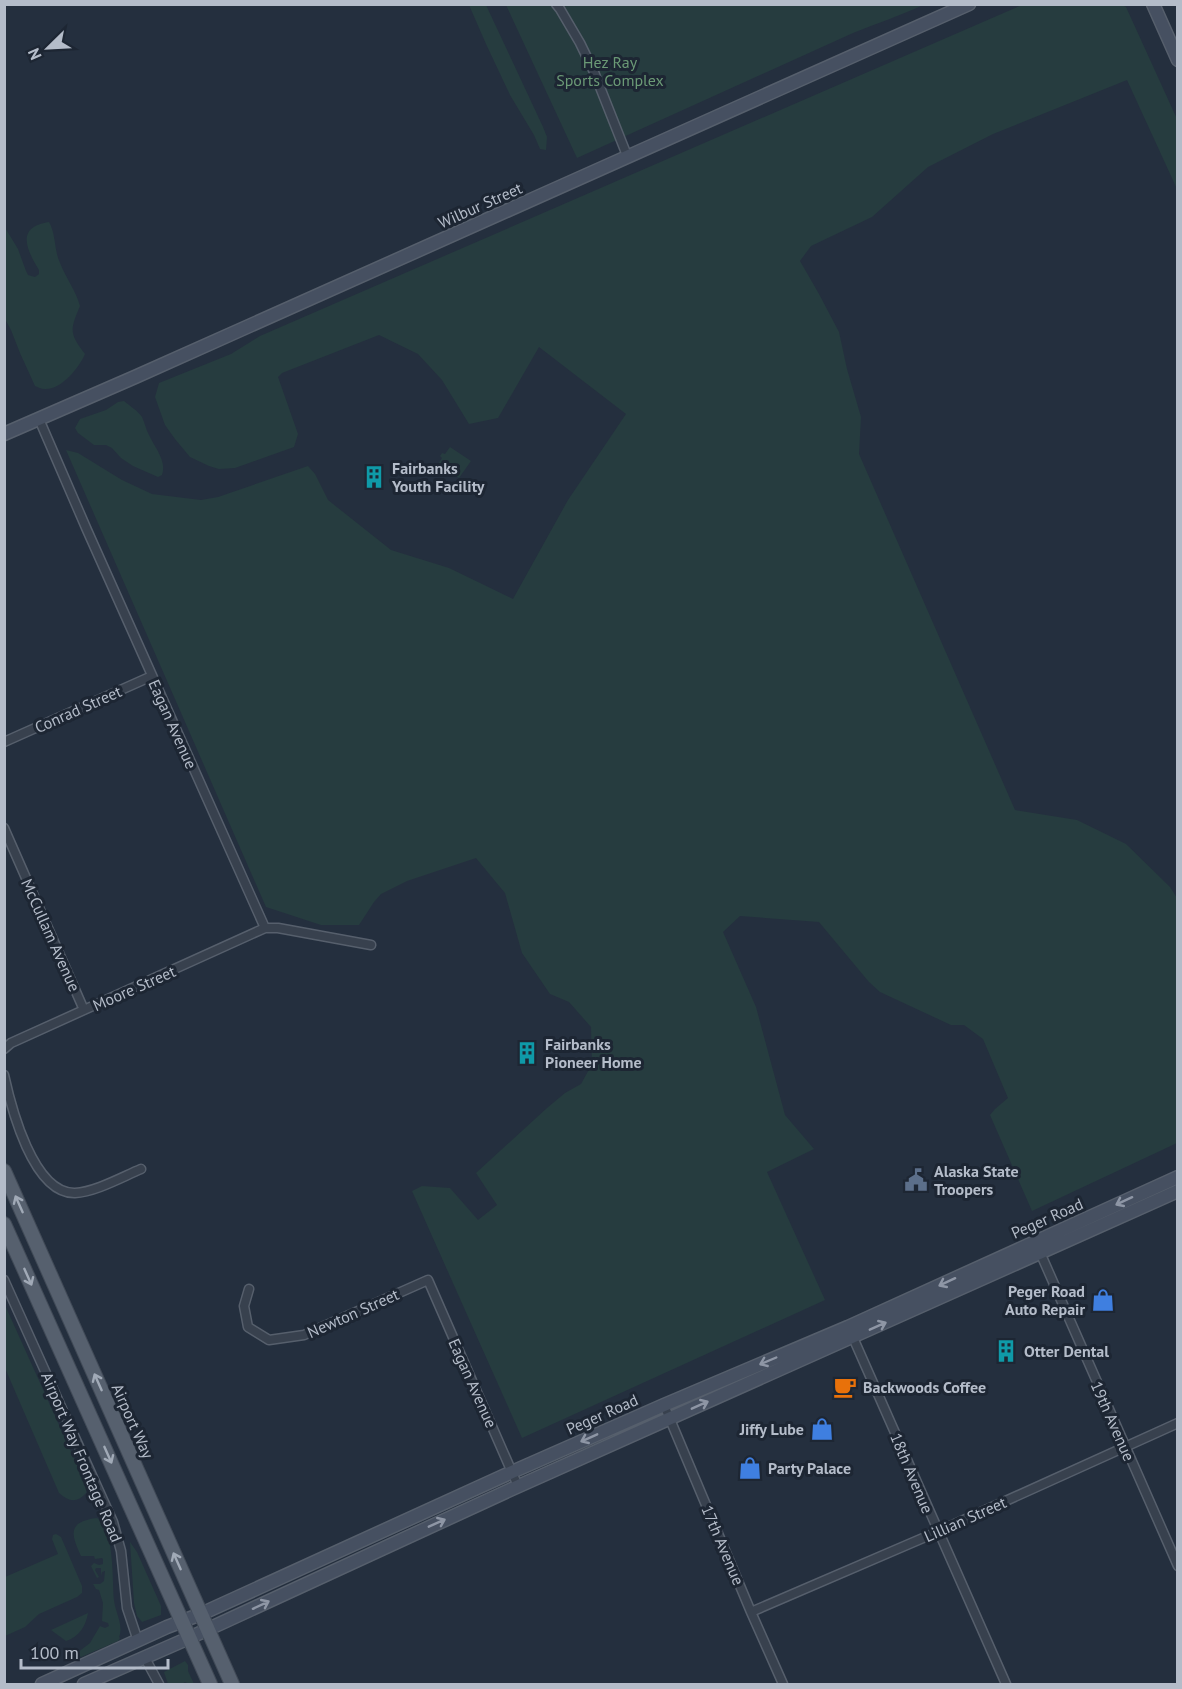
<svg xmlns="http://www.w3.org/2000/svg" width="1182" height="1689" font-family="'PT Sans',sans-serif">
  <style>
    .green { fill: #263c3f }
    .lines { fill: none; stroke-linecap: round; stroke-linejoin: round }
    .street-casing { stroke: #565f6c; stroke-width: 11 }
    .secondary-casing { stroke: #565f6c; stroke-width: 15 }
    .primary-casing { stroke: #414a57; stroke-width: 16 }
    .street { stroke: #38414e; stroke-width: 8 }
    .secondary { stroke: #465061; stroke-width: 12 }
    .primary { stroke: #56606e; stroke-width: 14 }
    .oneway { stroke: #8e96a5 }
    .oneway2 { stroke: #a1aab7 }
    .labels { text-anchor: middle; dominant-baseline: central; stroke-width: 6; stroke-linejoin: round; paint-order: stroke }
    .park-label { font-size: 16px; fill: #6b9a76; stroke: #1d2633 }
    .street-label { font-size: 16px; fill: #b4bcc9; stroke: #1d2633 }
    .poi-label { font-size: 16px; font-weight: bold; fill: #b4bcc9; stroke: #1d2633; text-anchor: start }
  </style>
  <rect width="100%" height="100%" fill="#242f3e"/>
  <!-- green -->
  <path class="green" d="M469,5H486L543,127L547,137L546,150L540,149L534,135L510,95L486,44Z
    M506,5H923C900,16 877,23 853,33L577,158Z
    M1122,5L1126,7L1177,119V189L1127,80L993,134L928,167L872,217L811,246L800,261L819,294L839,332L847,369L861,417L859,454L1015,810L1077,820L1126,844L1170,887L1177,898V1143L1032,1211L990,1115L995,1109L1008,1098L983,1039L964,1025H951L880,992L869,982L819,922L740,916L723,932L756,1007L785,1115L814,1149L767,1172L825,1300L522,1438L412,1191L422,1186L450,1188L478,1220L497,1205L476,1173L547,1108L565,1093L581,1084L592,1064L591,1027L569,1002L550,994L522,953L505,893L476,858L407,881L381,894L374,902L359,925H321L266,907L66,450L78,453L122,480L152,494L201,500L218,497L308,466L315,474L328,500L391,550L449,568L513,599L568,500L626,414L539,347L498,418L469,424L442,380L418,354L379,335L282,373L278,377L298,434L294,447L235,468L219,469L209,466L190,457L175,439L165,425L155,397L159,383L231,354L260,336L1022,5Z
    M49,222C56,234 54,250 60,263C66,278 76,291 80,306C70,330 69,333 85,354C79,368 61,390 45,389C41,389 38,387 35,386L20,353L11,330L5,319L4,226L18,249L26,271L28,275L35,277L39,274V270C26,249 16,227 49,222Z
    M124,401C130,406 138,411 142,417C145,423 146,430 149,435C155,448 167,461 162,475L158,477L133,466L121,458L112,448L106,445H94L78,433L75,428L80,419L106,410L118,402Z
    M450,447L471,461L459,478L438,464L442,458L440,456L442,453L445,454Z
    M4,1303L87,1487L86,1493C77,1503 69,1502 59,1493L5,1368Z
    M97,1518C115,1529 112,1581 114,1600C115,1612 124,1625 119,1637L120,1638L118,1641L81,1657L77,1653L90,1643L100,1626L105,1628L109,1626L108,1623L102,1621L103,1603L99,1590L96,1589L93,1584H100L104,1581L105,1571L102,1572L101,1576V1568H96L95,1570L99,1577L97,1578L91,1566L94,1563L99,1565L103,1564V1559L102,1558L95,1559L94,1556H81C71,1534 67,1522 97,1518Z
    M56,1534L61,1537L82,1586V1593L77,1597L39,1614L25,1627L5,1636V1577L58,1554L52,1539L53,1535Z
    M130,1542L137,1552L161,1606V1615L142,1622L137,1616L134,1603Z
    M88,1613C86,1626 79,1637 66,1641L51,1630Z
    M185,1661L188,1665V1671L194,1684H189L185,1682L182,1684H168L164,1672Z"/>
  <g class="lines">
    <!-- street casing -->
    <g class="street-casing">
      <path id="street" d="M556,4L560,9L580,43L594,72L628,158
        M39,419L87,530L265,928H278L371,945
        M4,742L152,676
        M4,828L84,1010
        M4,1049L11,1043L265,928
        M4,1075C11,1107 33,1194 75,1193C95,1192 122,1177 141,1169
        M1039,1250L1178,1566
        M4,1280L113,1522L121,1551L127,1608L138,1641
        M249,1289L244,1306L248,1327L269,1340L304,1335L428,1280L518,1486
        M851,1333L1006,1684
        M664,1405L751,1612L783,1684
        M751,1612L937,1532L1178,1423
        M145,1658L159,1684"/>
    </g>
    <!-- secondary casing -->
    <g class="secondary-casing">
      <path id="secondary" d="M1153,4L1178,60
        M4,434L135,377L969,4
        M42,1684L167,1627L201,1614L512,1472L664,1405L848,1327L1178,1177
        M84,1684L189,1638L512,1489L1178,1191"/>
    </g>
    <!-- primary casing -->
    <g class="primary-casing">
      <path id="primary" d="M4,1171L232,1684
        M4,1224L210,1684"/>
    </g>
    <!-- street -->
    <use href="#street" class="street"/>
    <!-- secondary -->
    <use href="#secondary" class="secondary"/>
    <!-- primary -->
    <use href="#primary" class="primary"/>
  </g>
  <!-- one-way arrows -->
  <defs><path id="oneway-shaft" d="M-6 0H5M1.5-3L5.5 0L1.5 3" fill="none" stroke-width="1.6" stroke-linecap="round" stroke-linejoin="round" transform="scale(1.5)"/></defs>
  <g class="oneway">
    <use href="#oneway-shaft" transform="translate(1124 1201) rotate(155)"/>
    <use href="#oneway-shaft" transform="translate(947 1282) rotate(155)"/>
    <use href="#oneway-shaft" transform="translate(878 1326) rotate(-24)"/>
    <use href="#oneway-shaft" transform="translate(768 1361) rotate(157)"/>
    <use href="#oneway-shaft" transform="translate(700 1405) rotate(-24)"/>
    <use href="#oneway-shaft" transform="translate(589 1438) rotate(156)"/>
    <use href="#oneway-shaft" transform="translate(437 1523) rotate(-24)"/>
    <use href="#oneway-shaft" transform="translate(261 1605) rotate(-25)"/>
  </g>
  <g class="oneway2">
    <use href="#oneway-shaft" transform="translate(19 1204) rotate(-114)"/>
    <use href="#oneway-shaft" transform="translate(28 1277) rotate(66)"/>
    <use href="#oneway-shaft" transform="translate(98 1382) rotate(-114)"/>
    <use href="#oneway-shaft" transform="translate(108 1455) rotate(66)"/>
    <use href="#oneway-shaft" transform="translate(177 1561) rotate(-114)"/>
  </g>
  <!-- icons -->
  <defs>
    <g id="building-bare" transform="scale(1.8)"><path d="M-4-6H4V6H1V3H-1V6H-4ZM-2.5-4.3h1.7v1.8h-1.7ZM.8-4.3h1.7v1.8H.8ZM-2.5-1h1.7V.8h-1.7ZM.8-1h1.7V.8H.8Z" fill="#0f9aa8" stroke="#1d2633" stroke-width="2.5" paint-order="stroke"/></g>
    <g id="civic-bare" transform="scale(1.8)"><path d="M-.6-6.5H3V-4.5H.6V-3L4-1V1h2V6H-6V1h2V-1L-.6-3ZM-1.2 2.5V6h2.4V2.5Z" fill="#5c6f8a" stroke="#1d2633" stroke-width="2.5" paint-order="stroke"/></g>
    <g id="shop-bare" transform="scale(1.8)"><path d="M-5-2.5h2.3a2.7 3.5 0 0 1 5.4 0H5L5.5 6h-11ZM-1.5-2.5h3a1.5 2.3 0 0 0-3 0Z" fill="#3f7fe0" stroke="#1d2633" stroke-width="2.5" paint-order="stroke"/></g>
    <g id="cafe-bare" transform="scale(1.8)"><path d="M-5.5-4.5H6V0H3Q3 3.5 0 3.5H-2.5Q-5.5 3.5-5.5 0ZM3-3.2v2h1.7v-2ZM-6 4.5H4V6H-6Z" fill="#e8710a" stroke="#1d2633" stroke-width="2.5" paint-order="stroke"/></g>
  </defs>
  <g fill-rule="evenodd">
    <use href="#building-bare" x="374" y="477"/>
    <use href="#building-bare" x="527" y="1053"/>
    <use href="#civic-bare" x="916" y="1180"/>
    <use href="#shop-bare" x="1103" y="1300"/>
    <use href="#building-bare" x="1006" y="1351"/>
    <use href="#cafe-bare" x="845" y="1387"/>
    <use href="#shop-bare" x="822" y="1429"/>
    <use href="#shop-bare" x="750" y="1468"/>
  </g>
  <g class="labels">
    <!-- park labels -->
    <g class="park-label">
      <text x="610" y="62">Hez Ray<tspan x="610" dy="18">Sports Complex</tspan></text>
    </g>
    <!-- street labels -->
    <g class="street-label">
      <text transform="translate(480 205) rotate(-24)">Wilbur Street</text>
      <text transform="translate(78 709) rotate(-24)">Conrad Street</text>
      <text transform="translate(173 724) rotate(66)">Eagan Avenue</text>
      <text transform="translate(51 935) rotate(66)">McCullam Avenue</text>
      <text transform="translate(134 988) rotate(-24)">Moore Street</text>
      <text transform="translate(1047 1218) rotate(-24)">Peger Road</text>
      <text transform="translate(353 1313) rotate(-24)">Newton Street</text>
      <text transform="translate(473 1383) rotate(66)">Eagan Avenue</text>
      <text transform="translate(602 1414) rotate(-24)">Peger Road</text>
      <text transform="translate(133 1421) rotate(66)">Airport Way</text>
      <text transform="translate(1113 1421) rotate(66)">19th Avenue</text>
      <text transform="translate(82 1457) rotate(67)">Airport Way Frontage Road</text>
      <text transform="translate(912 1473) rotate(67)">18th Avenue</text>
      <text transform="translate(965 1519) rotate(-24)">Lillian Street</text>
      <text transform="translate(723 1545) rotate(67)">17th Avenue</text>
    </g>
    <!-- poi labels -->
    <g class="poi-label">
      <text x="392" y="468">Fairbanks<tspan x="392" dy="18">Youth Facility</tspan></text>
      <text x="545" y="1044">Fairbanks<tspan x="545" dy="18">Pioneer Home</tspan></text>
      <text x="934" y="1171">Alaska State<tspan x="934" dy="18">Troopers</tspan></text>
      <text x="1085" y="1291" text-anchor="end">Peger Road<tspan x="1085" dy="18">Auto Repair</tspan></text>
      <text x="1024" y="1351">Otter Dental</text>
      <text x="863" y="1387">Backwoods Coffee</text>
      <text x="804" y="1429" text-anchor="end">Jiffy Lube</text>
      <text x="768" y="1468">Party Palace</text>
    </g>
  </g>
  <!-- border -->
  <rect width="1182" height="1689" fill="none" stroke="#b4bcc9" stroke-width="12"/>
  <!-- north arrow -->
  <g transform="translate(48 48) rotate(246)" stroke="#1d2633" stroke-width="4.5" paint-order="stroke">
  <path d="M0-4.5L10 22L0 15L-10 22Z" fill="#b4bcc9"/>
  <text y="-9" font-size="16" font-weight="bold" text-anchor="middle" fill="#b4bcc9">N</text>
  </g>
  <!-- scale -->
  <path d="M21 1659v9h147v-9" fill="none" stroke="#b4bcc9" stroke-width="3"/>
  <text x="30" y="1659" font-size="18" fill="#b4bcc9" stroke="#1d2633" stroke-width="4.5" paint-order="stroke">100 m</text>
</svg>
